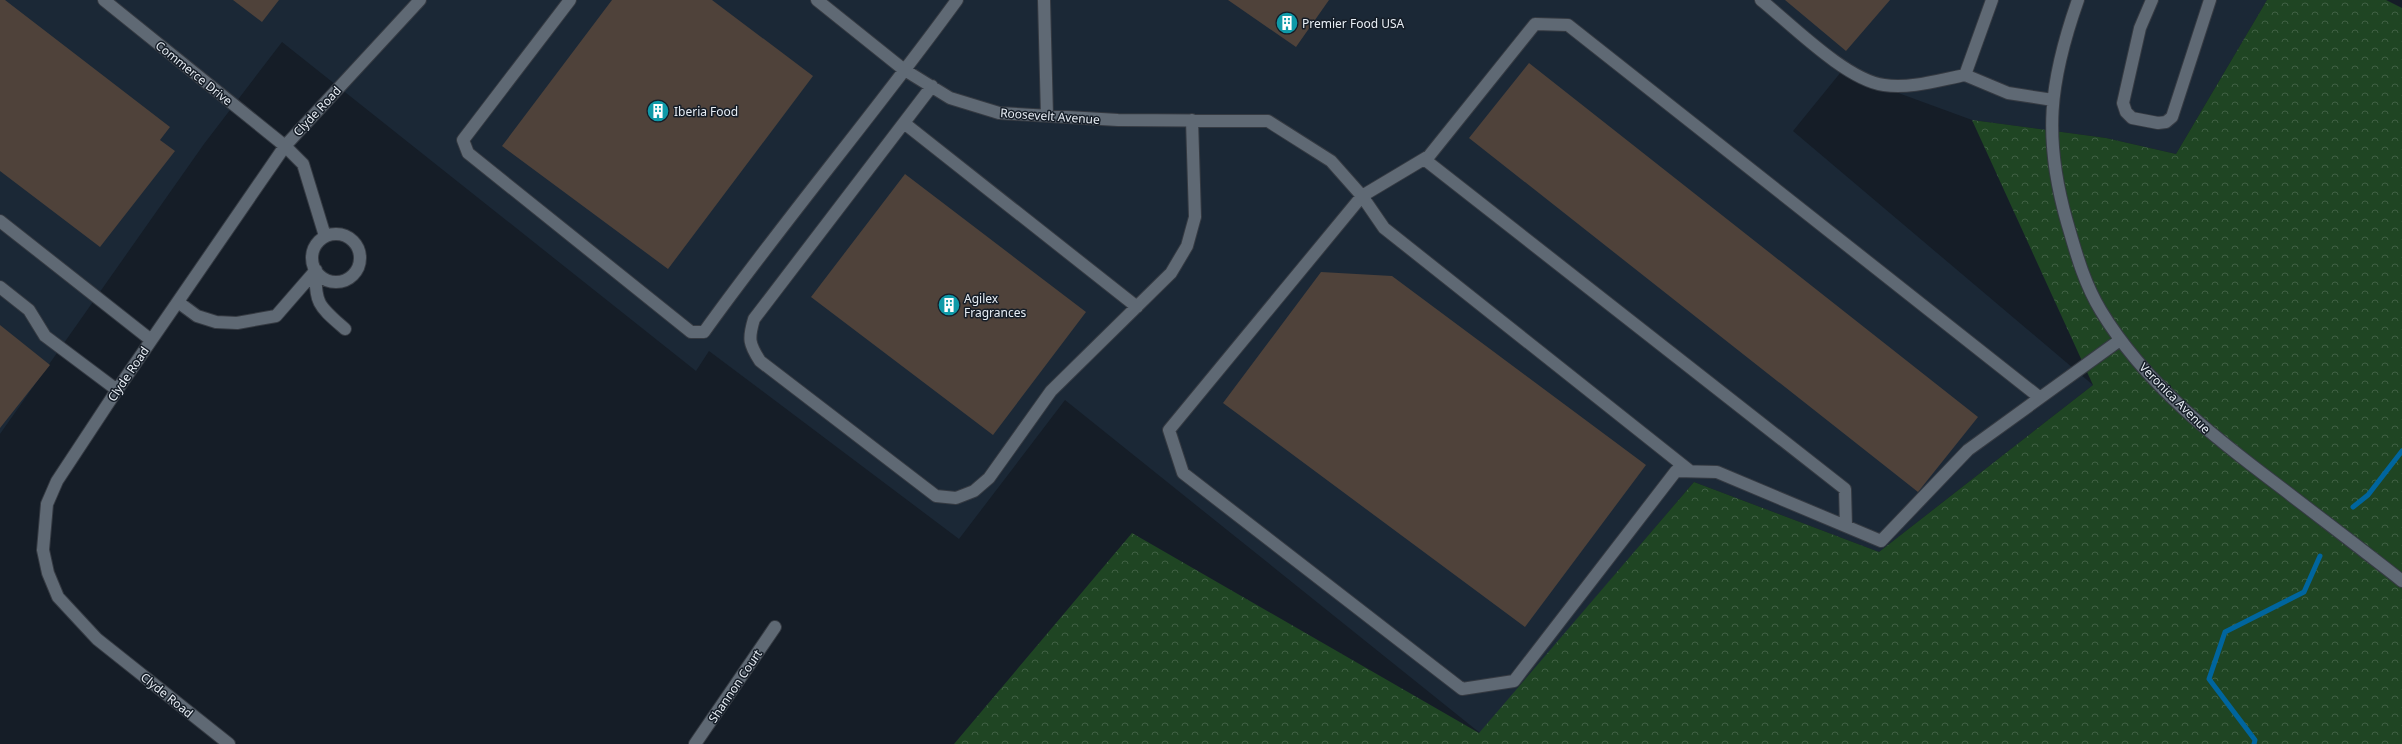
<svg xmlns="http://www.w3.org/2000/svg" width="2402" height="744" font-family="'Noto Sans',sans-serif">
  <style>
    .built { fill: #1b2836 }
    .forest { fill: url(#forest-crowns) }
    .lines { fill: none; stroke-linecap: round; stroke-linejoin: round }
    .stream { stroke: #00659e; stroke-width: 5 }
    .building { fill: #4f423a }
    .minor-casing { stroke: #353a42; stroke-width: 14 }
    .minor { stroke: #5f6974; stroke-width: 12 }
    .labels { text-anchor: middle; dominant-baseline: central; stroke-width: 3; stroke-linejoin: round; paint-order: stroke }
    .poi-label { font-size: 12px; fill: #e8eef5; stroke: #151d27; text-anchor: start }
    .street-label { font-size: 12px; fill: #e8eef5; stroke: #151d27 }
  </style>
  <defs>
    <pattern id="forest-crowns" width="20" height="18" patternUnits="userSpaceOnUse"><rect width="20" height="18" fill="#1f4523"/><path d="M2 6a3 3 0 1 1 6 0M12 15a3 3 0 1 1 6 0" fill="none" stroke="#406044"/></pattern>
  </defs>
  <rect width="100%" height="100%" fill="#151d27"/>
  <!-- built -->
  <path class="built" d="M0,0H2267L2176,154L2106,138L1972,120L1841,72L1793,131L2093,385L1879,552L1694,482L1480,733L1065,400L959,539L709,351L696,371L282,42L204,144L0,434Z"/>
  <!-- forest -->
  <path class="forest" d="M2267,0H2386L2402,8V744H954L1132,533L1479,733L1694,482L1879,552L2093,385L1972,120L2106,138L2176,154Z"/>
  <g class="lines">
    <!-- stream -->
    <path class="stream" d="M2353,507L2368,495L2402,451
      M2254,744L2255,740L2209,679L2225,632L2304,592L2320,556"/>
  </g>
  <!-- building -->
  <path class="building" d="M0,0H5L170,127L160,140L175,151L100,247L0,171Z
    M233,0H279L262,22Z
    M612,0H712L813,76L668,269L502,146Z
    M1228,0H1329L1296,47Z
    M1785,0H1890L1846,51Z
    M1529,63L1978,417L1918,492L1469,138Z
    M905,174L1086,312L993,435L811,297Z
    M1321,272L1392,276L1646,465L1525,627L1223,403Z
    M0,325L50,365L0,428Z"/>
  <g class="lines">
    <!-- minor casing -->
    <g class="minor-casing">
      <path id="minor" d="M104,0L285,146L303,164L325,236
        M570,0L463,140L468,153L691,332H704C785,219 875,113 957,0
        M817,0L903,69L950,98L999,113L1118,120L1268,121L1331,161L1362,196L1169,430L1183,473L1462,689L1514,681L1676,471L1717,472L1881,541L1968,450L2120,340
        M1044,0L1047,116
        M1761,0C1791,24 1846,80 1884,85C1910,89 1939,80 1965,75
        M1992,0L1965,75L2008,93L2053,100
        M2078,0C2049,82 2043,138 2067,222C2076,253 2084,283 2101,311C2146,385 2215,438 2283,489C2323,520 2363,550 2402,581
        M2152,0L2140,28L2123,103L2126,112L2132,118L2158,123L2166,122L2172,117L2210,0
        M932,86L754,319C748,339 749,344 760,361L936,496L956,498L974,491L989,478L1051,391L1171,273L1187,246L1195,217L1192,120
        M904,123L1137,307
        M1424,159L1845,489L1846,526
        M0,221L151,340
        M312 258a24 24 0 1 1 48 0a24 24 0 1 1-48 0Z
        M316,270C314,304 320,307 345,329
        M0,287L29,310L45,336L117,390
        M178,302L197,316L216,322L237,323L276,316L316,270
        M1690,471L1384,228L1362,196L1429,156L1535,24L1568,25L2039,397
        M229,744L97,639L58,597L48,573L43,550L47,504L57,481L117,390L285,146L420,0
        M695,744L775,627"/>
    </g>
    <!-- minor -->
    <use href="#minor" class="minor"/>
  </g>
  <!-- icons -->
  <defs>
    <g id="building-disc" transform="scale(1.15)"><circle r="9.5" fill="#0f9aa8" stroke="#151d27"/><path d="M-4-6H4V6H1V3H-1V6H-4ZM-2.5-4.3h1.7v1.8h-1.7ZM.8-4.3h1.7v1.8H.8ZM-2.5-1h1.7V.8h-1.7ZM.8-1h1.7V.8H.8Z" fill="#fff"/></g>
  </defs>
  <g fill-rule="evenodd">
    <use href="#building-disc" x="1287" y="23"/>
    <use href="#building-disc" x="658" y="111"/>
    <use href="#building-disc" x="949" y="305"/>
  </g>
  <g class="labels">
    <!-- poi labels -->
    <g class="poi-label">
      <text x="1302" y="23">Premier Food USA</text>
      <text x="674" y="111">Iberia Food</text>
      <text x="964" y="298">Agilex<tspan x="964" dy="14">Fragrances</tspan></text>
    </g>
    <!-- street labels -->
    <g class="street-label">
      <text transform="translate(194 73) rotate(39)">Commerce Drive</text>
      <text transform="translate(317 111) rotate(-47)">Clyde Road</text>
      <text transform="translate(1050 116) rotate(4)">Roosevelt Avenue</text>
      <text transform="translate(128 374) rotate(-56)">Clyde Road</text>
      <text transform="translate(2175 398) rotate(45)">Veronica Avenue</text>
      <text transform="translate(735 686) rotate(-56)">Shannon Court</text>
      <text transform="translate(167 695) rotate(39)">Clyde Road</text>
    </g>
  </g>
</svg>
